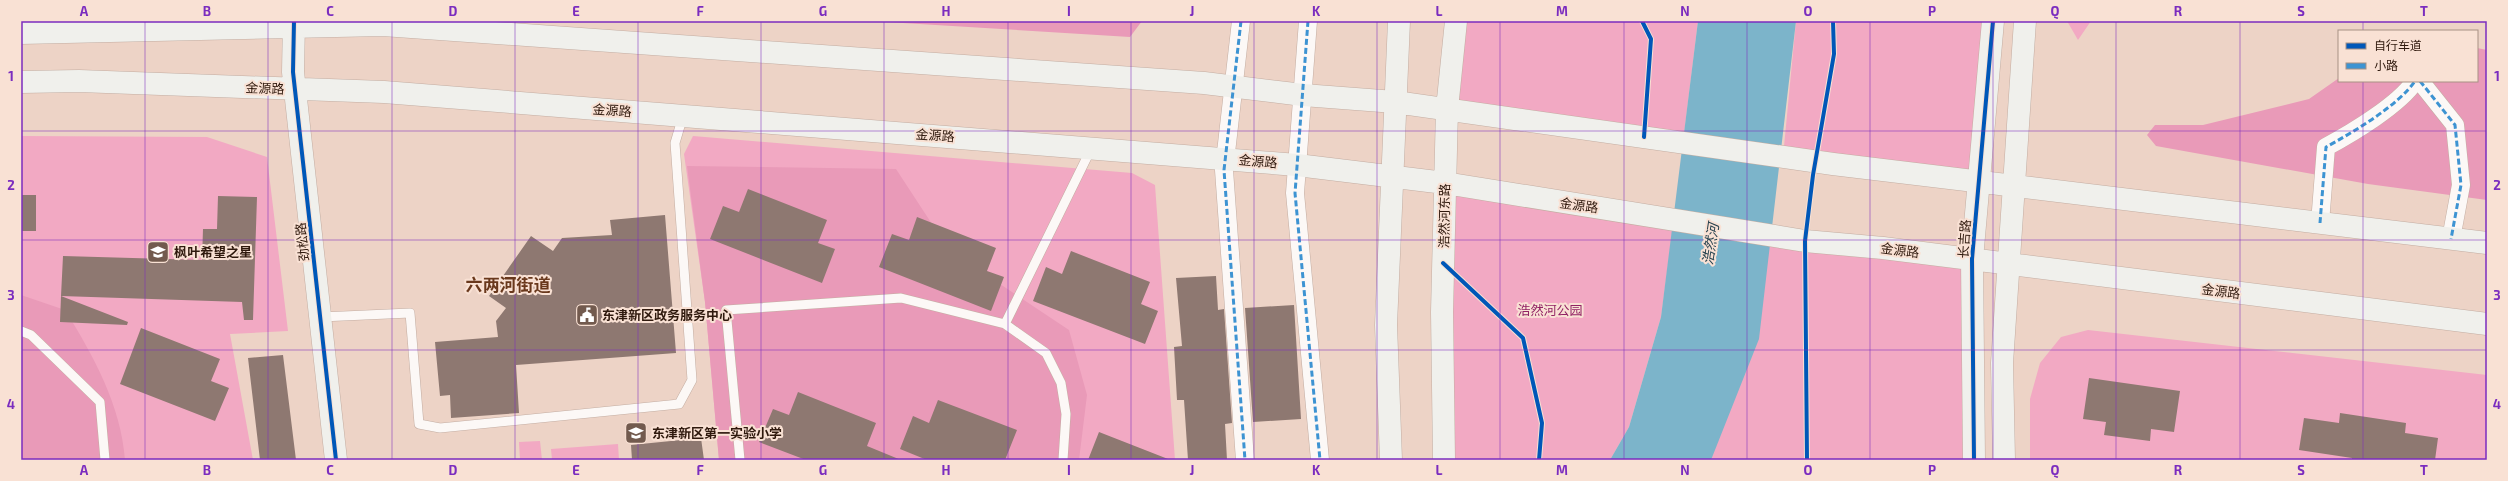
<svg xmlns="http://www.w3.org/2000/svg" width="2508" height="481" font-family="'Exo 2','Noto Sans SC',sans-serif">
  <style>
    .green { fill: #f2a9c3 }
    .forest { fill: #e99ab8 }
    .water { fill: #7cb4ca }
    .building { fill: #8e7871 }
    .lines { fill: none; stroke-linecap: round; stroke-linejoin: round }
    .lane-casing { stroke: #c3ada2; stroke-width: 10 }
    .street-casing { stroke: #c3ada2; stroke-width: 19 }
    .secondary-casing { stroke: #c3ada2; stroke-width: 23 }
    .lane { stroke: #fcf8f6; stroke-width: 9 }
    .street { stroke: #fcf8f6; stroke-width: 18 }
    .secondary { stroke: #f0f0ec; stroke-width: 22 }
    .quiet { stroke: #3d93d2; stroke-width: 3; stroke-dasharray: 6 3; stroke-linecap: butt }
    .cycleway-casing { stroke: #f9e1d4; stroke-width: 6 }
    .cycleway { stroke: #0057b8; stroke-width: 4 }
    .grid { fill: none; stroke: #7b2cbf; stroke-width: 1; stroke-opacity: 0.55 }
    .labels { text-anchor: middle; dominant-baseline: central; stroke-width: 4; stroke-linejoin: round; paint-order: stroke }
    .street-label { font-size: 13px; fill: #2f190d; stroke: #f9e1d4 }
    .poi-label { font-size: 13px; font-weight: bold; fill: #2f190d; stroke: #f9e1d4; text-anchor: start }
    .park-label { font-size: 13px; fill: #912264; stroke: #f9e1d4 }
    .water-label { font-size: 14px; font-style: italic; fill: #284350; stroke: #f9e1d4 }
    .district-label { font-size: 17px; font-weight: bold; fill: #69381c; stroke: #f9e1d4 }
    .neatline { fill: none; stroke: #7b2cbf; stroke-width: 1.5 }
    .grid-label { font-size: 13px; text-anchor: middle; font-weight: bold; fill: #7b2cbf }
  </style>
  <rect width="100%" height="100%" fill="#edd3c6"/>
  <!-- green -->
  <path class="green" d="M1456,21H1698L1683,142L1447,109Z
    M1796,21H1993L1979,182L1783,157Z
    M2067,21H2091L2078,40Z
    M21,136L207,137L267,157L288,331L230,334L253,460H21Z
    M693,136L1132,173L1155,185L1175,460H719L705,302L684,154Z
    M1445,183L1674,219L1661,317L1629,427L1610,460H1444Z
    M1771,235L1972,259L1974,460H1711Z
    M2088,330L2487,375V460H2030V399L2040,363L2061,337Z
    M540,441L542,460H520L519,442Z
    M618,444L619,460H552L551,449Z"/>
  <!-- forest -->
  <path class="forest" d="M870,21H1142L1130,37Z
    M2477,48L2487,50V200L2368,184L2156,146L2147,135L2155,125H2203L2309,99L2339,78V81H2477Z
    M687,166L896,169L949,250L1069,330L1087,395L1079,460H719L705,302Z
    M21,295L65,310C93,355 121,405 125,460H21Z"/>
  <!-- water -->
  <path class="water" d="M1698,21H1796L1759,339L1711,460H1610L1629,427L1661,317Z"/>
  <!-- building -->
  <path class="building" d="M748,189L827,220L818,243L835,249L822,283L710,239L723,206L739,212Z
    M21,195H36V231H21Z
    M218,196L257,197L253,320H244L242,302L61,296L63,256L202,260L203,229H217Z
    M665,215L676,353L516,365L519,413L451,418L450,395L440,396L435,342L498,337L496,321L506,308L489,296L531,236L553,251L562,238L612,235L610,220Z
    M917,217L996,248L987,271L1004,277L991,311L879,267L892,234L909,240Z
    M1071,251L1150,282L1141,304L1158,311L1145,344L1033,301L1046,267L1062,274Z
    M1216,276L1218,310L1224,309L1232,423L1225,424L1227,460H1188L1184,400H1177L1174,347L1182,346L1176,278Z
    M61,296L128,322L127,325L60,322Z
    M1294,305L1301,419L1253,422L1245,308Z
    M141,328L220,359L211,381L229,388L215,421L120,384Z
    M283,355L296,460H260L248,358Z
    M2089,378L2180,391L2174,432L2151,429L2150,441L2104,435L2106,422L2083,419Z
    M798,392L876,423L867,446L901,460H806L759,442L773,409L789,415Z
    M938,400L1017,430L1005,460H927L900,449L913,416L929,423Z
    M2340,413L2406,423L2405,433L2438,438L2435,460H2352V458L2299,450L2304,418L2339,423Z
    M1099,432L1168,459V460H1088Z
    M701,438L704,460H632L631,445Z"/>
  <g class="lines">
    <!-- lane casing -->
    <g class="lane-casing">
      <path id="lane" d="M321,317L410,313L419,424L440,428L679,404L692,380L675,143L683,116
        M1005,324L1091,149
        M21,331L31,335L100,402L105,460
        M740,460L726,310L901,298L1005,324L1046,353L1061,383L1066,414L1063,460"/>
    </g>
    <!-- street casing -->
    <g class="street-casing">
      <path id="street" d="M1241,21L1224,170L1245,460
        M1308,21L1295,193L1320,460
        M2420,81L2455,125L2461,185L2451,239
        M2320,223L2326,147C2352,133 2399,105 2415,81"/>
    </g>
    <!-- secondary casing -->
    <g class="secondary-casing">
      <path id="secondary" d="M294,21L293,72L336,460
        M21,33L383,25L1204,83L1303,95L1395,102L1833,164L2487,243
        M21,82L79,81L384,92L1297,165L1445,183L1805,241L1883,248L2487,324
        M1391,460L1386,325L1399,21
        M1444,460L1442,312L1447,109L1456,21
        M1974,460L1972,259L1993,21
        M2004,460L2002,363L2025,21"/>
    </g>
    <!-- lane -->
    <use href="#lane" class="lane"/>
    <!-- street -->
    <use href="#street" class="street"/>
    <!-- secondary -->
    <use href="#secondary" class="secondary"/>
    <!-- quiet -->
    <path class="quiet" d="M1241,21L1224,170L1245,460
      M1308,21L1295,193L1320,460
      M2420,81L2455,125L2461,185L2451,239
      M2320,223L2326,147C2352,133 2399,105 2415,81"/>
    <!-- cycleway casing -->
    <g class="cycleway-casing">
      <path id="cycleway" d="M294,21L293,72L336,460
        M1642,21L1651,39L1644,137
        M1443,263L1523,338L1542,423L1539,460
        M1807,460L1805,241L1813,175L1834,54L1833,21
        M1974,460L1972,259L1993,21"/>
    </g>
    <!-- cycleway -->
    <use href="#cycleway" class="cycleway"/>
  </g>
  <!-- grid -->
  <path class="grid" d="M145,21V460M268,21V460M392,21V460M515,21V460M638,21V460M761,21V460M884,21V460M1008,21V460M1131,21V460M1254,21V460M1377,21V460M1500,21V460M1624,21V460M1747,21V460M1870,21V460M1993,21V460M2116,21V460M2240,21V460M2363,21V31M2363,81V460M21,131H2487M21,240H2487M21,350H2487"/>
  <!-- icons -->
  <defs>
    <g id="school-square" transform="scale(1.15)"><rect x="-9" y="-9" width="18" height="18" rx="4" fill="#725a4e" stroke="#f9e1d4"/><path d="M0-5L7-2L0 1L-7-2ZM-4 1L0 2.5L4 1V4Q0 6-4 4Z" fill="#fff"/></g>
    <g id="civic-square" transform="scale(1.15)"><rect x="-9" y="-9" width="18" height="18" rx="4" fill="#725a4e" stroke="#f9e1d4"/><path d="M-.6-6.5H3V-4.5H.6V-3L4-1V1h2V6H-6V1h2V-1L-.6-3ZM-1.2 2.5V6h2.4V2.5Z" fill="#fff"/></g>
  </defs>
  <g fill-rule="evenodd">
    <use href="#school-square" x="158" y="252"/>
    <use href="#civic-square" x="587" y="315"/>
    <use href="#school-square" x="636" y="433"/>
  </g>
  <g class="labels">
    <!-- street labels -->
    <g class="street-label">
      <text transform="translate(265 88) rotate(2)">金源路</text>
      <text transform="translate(612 110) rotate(4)">金源路</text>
      <text transform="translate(935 135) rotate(4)">金源路</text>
      <text transform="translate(1258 161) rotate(5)">金源路</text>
      <text transform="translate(1579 205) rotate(8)">金源路</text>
      <text transform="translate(1444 216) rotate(-89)">浩然河东路</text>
      <text transform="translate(1964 239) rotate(-86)">长吉路</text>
      <text transform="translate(302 242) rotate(-96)">劲松路</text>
      <text transform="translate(1900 250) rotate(7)">金源路</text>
      <text transform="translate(2221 291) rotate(7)">金源路</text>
    </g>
    <!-- poi labels -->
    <g class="poi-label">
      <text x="174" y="252">枫叶希望之星</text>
      <text x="602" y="315">东津新区政务服务中心</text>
      <text x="652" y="433">东津新区第一实验小学</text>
    </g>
    <!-- park labels -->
    <g class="park-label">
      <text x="1550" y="310">浩然河公园</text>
    </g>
    <!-- water labels -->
    <g class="water-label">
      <text transform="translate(1710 244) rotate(-81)">浩然河</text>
    </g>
    <!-- district labels -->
    <g class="district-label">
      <text x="508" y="284">六两河街道</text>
    </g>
  </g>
  <!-- border -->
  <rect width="2508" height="481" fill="none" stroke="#f9e1d4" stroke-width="44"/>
  <!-- legend -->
  <rect x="2338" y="30" width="140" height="52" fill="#f9e1d4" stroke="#a89184"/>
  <rect x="2346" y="43" width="20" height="6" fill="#0057b8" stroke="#a89184"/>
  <text x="2374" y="50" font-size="12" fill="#2f190d">自行车道</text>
  <rect x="2346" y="63" width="20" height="6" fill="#3d93d2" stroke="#a89184"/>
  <text x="2374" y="70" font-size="12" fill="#2f190d">小路</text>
  <rect x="22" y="22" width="2464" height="437" class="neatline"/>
  <g class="grid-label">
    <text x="84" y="16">A</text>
    <text x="207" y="16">B</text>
    <text x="330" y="16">C</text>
    <text x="453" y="16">D</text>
    <text x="576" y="16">E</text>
    <text x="700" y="16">F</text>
    <text x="823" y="16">G</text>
    <text x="946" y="16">H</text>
    <text x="1069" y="16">I</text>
    <text x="1192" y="16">J</text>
    <text x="1316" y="16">K</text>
    <text x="1439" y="16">L</text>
    <text x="1562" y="16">M</text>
    <text x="1685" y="16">N</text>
    <text x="1808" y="16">O</text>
    <text x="1932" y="16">P</text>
    <text x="2055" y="16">Q</text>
    <text x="2178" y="16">R</text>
    <text x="2301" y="16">S</text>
    <text x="2424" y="16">T</text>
    <text x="11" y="81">1</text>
    <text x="2497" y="81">1</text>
    <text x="11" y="190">2</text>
    <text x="2497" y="190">2</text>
    <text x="11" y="300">3</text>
    <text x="2497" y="300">3</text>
    <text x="11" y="409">4</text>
    <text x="2497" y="409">4</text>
    <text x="84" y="475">A</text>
    <text x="207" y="475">B</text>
    <text x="330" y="475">C</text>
    <text x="453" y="475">D</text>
    <text x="576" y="475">E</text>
    <text x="700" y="475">F</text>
    <text x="823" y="475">G</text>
    <text x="946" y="475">H</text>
    <text x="1069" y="475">I</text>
    <text x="1192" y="475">J</text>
    <text x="1316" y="475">K</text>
    <text x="1439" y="475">L</text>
    <text x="1562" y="475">M</text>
    <text x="1685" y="475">N</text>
    <text x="1808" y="475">O</text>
    <text x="1932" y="475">P</text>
    <text x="2055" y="475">Q</text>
    <text x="2178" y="475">R</text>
    <text x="2301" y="475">S</text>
    <text x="2424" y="475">T</text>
  </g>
</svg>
